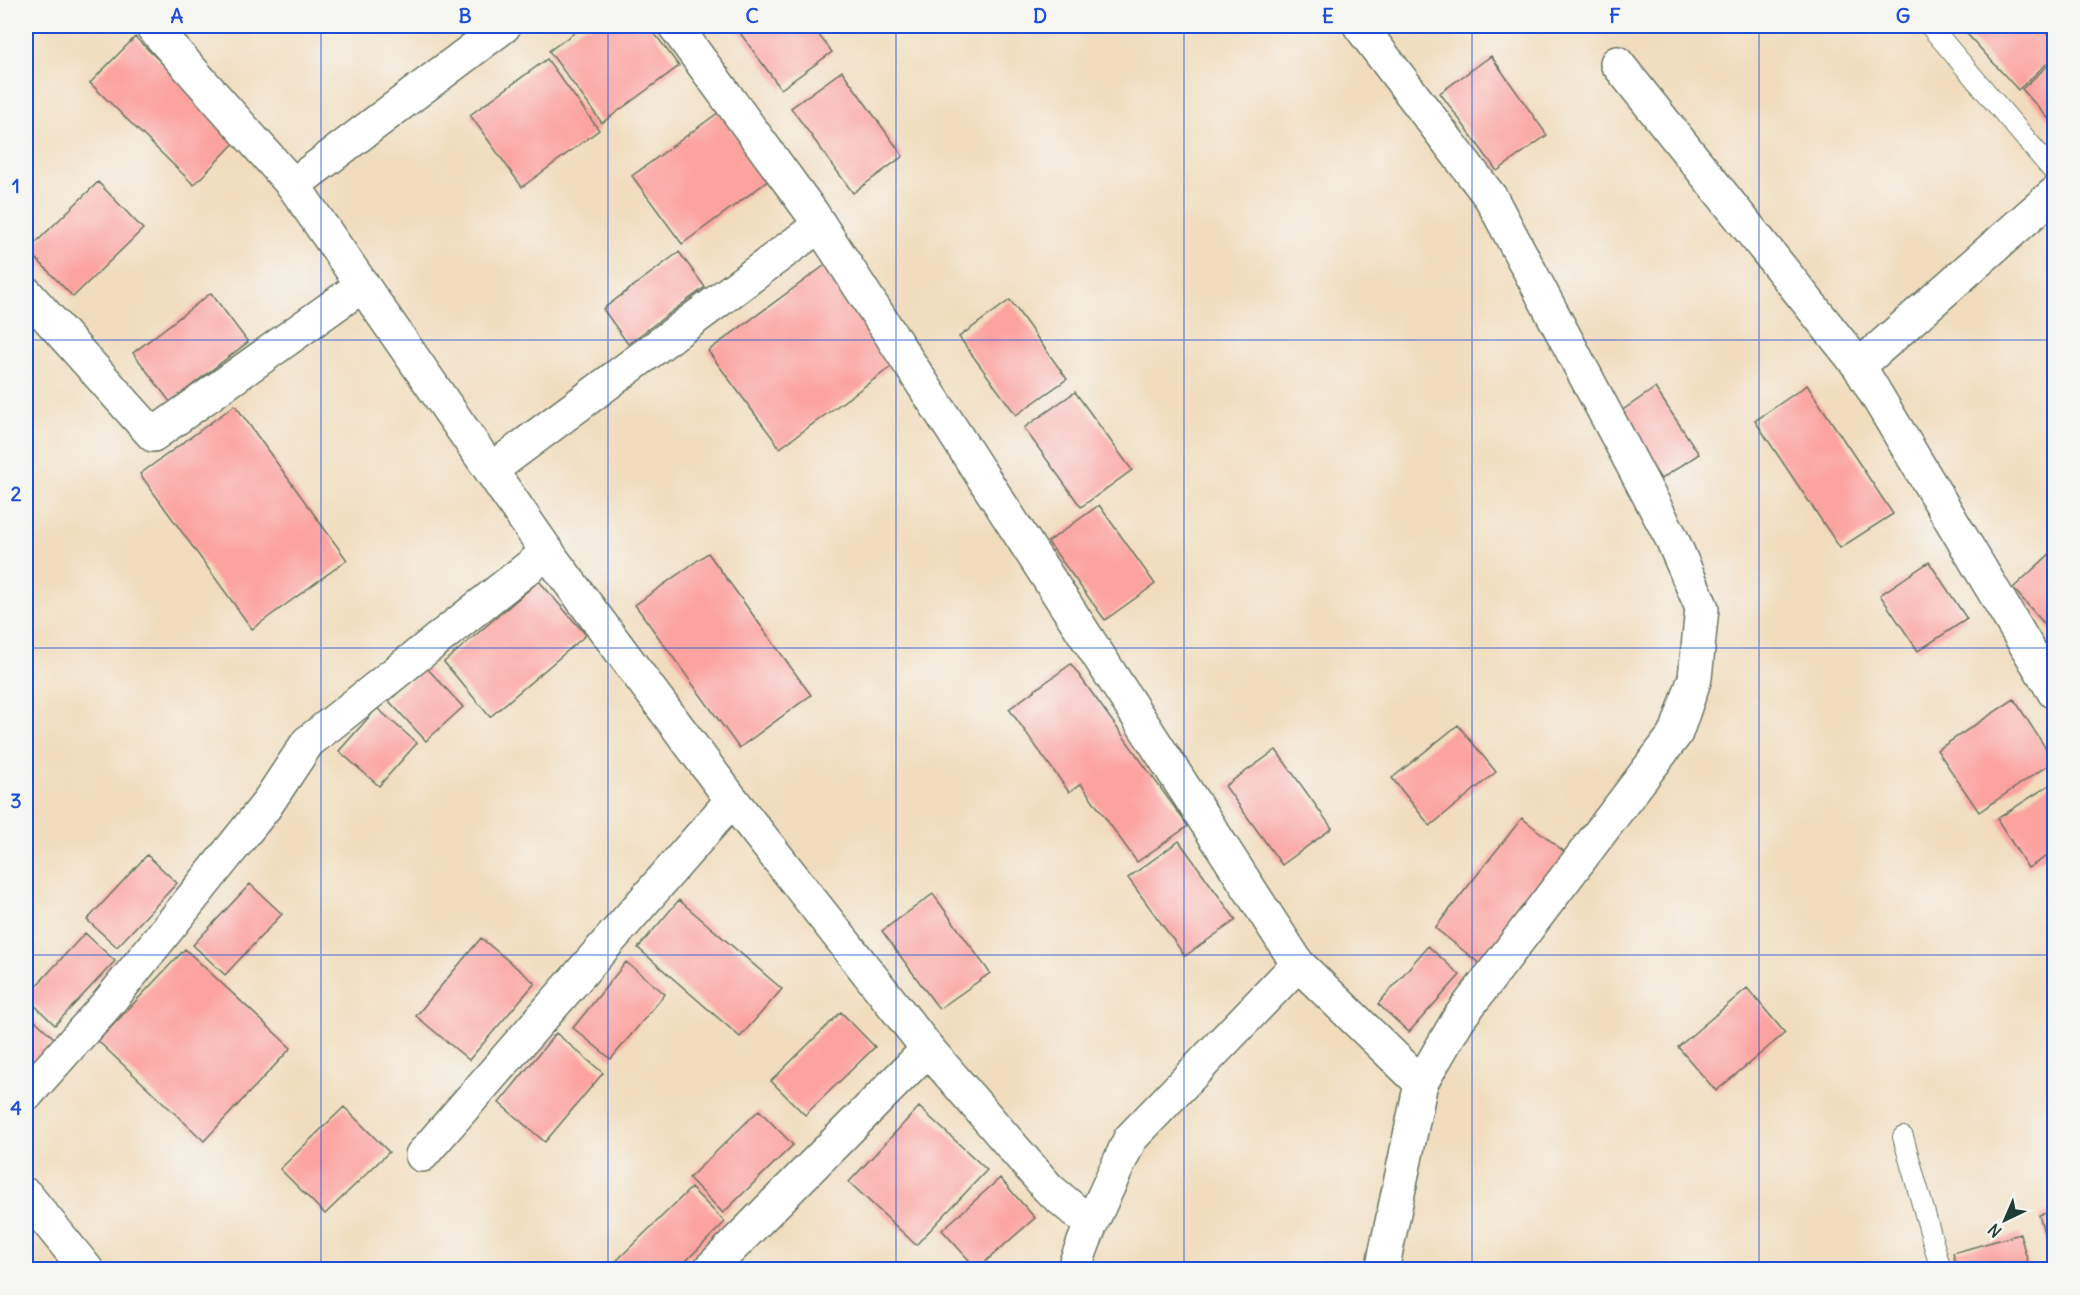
<svg xmlns="http://www.w3.org/2000/svg" width="2080" height="1295" font-family="Delius,sans-serif">
  <style>
    .building { fill: #fca29f }
    .lines { fill: none; stroke-linecap: round; stroke-linejoin: round }
    .service-casing { stroke: #687564; stroke-width: 22 }
    .minor-casing { stroke: #687564; stroke-width: 36 }
    .service { stroke: #fff; stroke-width: 20 }
    .minor { stroke: #fff; stroke-width: 33 }
    .grid { fill: none; stroke: #1d4ed8; stroke-width: 1.5; stroke-opacity: 0.55 }
    .neatline { fill: none; stroke: #1d4ed8; stroke-width: 2 }
    .grid-label { font-size: 20px; text-anchor: middle; font-weight: bold; fill: #1d4ed8 }
  </style>
  <rect width="100%" height="100%" fill="#f6f6f2"/>
  <filter id="ink" filterUnits="userSpaceOnUse"><feTurbulence type="fractalNoise" baseFrequency=".0167" numOctaves="2"/><feDisplacementMap in="SourceGraphic" scale="12" xChannelSelector="R" yChannelSelector="G"/><feConvolveMatrix kernelMatrix="1 2 1 2 8 2 1 2 1" color-interpolation-filters="sRGB"/></filter>
  <filter id="wash" filterUnits="userSpaceOnUse"><feTurbulence type="fractalNoise" baseFrequency=".008" numOctaves="4" result="noise"/><feDisplacementMap in="SourceGraphic" scale="24" xChannelSelector="R" yChannelSelector="G"/><feGaussianBlur stdDeviation="1.35" result="paint"/><feColorMatrix in="noise" values="0 0 0 0 0 0 0 0 0 0 0 0 0 0 0 0 0 1.4 0 .05"/><feComposite in="paint" operator="in"/></filter>
  <g filter="url(#wash)">
    <rect width="100%" height="100%" fill="#f1ddbe"/>
    <g id="blocks">
      <!-- building -->
      <path class="building" d="M584,26H649L679,66L602,123L549,51Z
        M735,26H812L832,52L781,89Z
        M1960,26H2040L2054,42V57L2018,90Z
        M135,37L239,138L194,185L90,83Z
        M1491,56L1547,135L1497,171L1440,93Z
        M547,59L599,130L522,187L470,115Z
        M2054,60V125L2022,89Z
        M842,71L903,156L853,193L791,108Z
        M719,112L769,180L682,244L632,176Z
        M98,182L143,229L73,297L28,250Z
        M679,252L705,287L628,344L603,309Z
        M828,263L899,361L780,448L708,351Z
        M211,293L248,342L170,402L133,353Z
        M1010,300L1067,379L1016,415L959,337Z
        M1807,385L1893,514L1840,548L1755,421Z
        M1655,388L1699,454L1661,479L1617,414Z
        M1075,392L1132,470L1081,507L1024,428Z
        M235,405L347,560L252,629L140,474Z
        M1099,505L1155,584L1105,620L1048,542Z
        M2054,550V635L2013,588Z
        M708,553L811,695L739,748L635,605Z
        M1929,562L1967,619L1918,651L1880,595Z
        M539,581L586,635L490,717L444,662Z
        M1071,664L1188,826L1137,862L1081,784L1069,792L1009,709Z
        M426,667L463,707L426,741L389,701Z
        M2014,699L2054,761L1979,812L1937,750Z
        M377,708L417,743L379,786L339,751Z
        M1458,725L1496,772L1430,826L1392,778Z
        M1276,750L1332,828L1282,865L1225,786Z
        M2054,782V852L2028,868L1997,819Z
        M1522,818L1571,857L1484,967L1435,928Z
        M1179,841L1236,920L1185,956L1128,878Z
        M147,855L177,883L117,947L87,920Z
        M250,884L282,914L225,975L193,945Z
        M933,894L990,973L939,1009L882,931Z
        M679,900L782,989L740,1037L638,948Z
        M85,933L115,961L55,1025L26,997Z
        M481,938L535,983L469,1060L416,1016Z
        M1428,946L1460,975L1409,1032L1378,1004Z
        M185,949L291,1048L204,1141L98,1041Z
        M626,962L665,994L611,1059L573,1028Z
        M1747,988L1785,1033L1716,1091L1678,1047Z
        M26,1012L56,1040L26,1072Z
        M841,1012L875,1047L805,1115L771,1081Z
        M556,1033L603,1073L545,1142L499,1103Z
        M344,1107L389,1152L325,1214L280,1169Z
        M919,1107L987,1170L916,1245L849,1182Z
        M759,1110L793,1145L723,1213L689,1178Z
        M1000,1178L1035,1218L977,1269L942,1230Z
        M691,1188L725,1222L677,1270H612L610,1267Z
        M2054,1211V1260L2052,1261L2039,1215Z
        M2020,1234L2030,1270H1957L1953,1253Z"/>
    </g>
  </g>
  <g filter="url(#ink)">
    <use href="#blocks" fill-opacity="0" stroke="#687564" stroke-width="1.5"/>
    <g class="lines">
      <!-- service casing -->
      <g class="service-casing">
        <path id="service" d="M1930,26L2054,172
          M1903,1137L1941,1270"/>
      </g>
      <!-- minor casing -->
      <g class="minor-casing">
        <path id="minor" d="M152,26L293,185L553,560L732,800L928,1049L1049,1189L1091,1224L1130,1139L1298,964
          M675,26L812,213L1298,964L1421,1083
          M1360,26L1491,198L1672,539L1702,608L1695,678L1676,733L1459,1018L1421,1083L1382,1270
          M1617,63L1859,366L2054,692
          M293,185L504,26
          M26,293L153,435L363,285
          M1859,366L2054,194
          M491,470L820,225
          M26,1095L108,1003L265,807L308,742L548,552
          M422,1155L732,800
          M26,1195L87,1270
          M709,1270L928,1049
          M1073,1270L1091,1224"/>
      </g>
      <!-- service -->
      <use href="#service" class="service"/>
      <!-- minor -->
      <use href="#minor" class="minor"/>
    </g>
  </g>
  <!-- grid -->
  <path class="grid" d="M321,26V1270M608,26V1270M896,26V1270M1184,26V1270M1472,26V1270M1759,26V1270M26,340H2054M26,648H2054M26,955H2054"/>
  <!-- margin -->
  <rect width="2080" height="1295" fill="none" stroke="#f6f6f2" stroke-width="66"/>
  <!-- north arrow -->
  <g transform="translate(2005 1220) rotate(224)" stroke="#f6f6f2" stroke-width="4.5" paint-order="stroke">
  <path d="M0-4.5L10 22L0 15L-10 22Z" fill="#1f3d34"/>
  <text y="-9" font-size="16" font-weight="bold" text-anchor="middle" fill="#1f3d34">N</text>
  </g>
  <rect x="33" y="33" width="2014" height="1229" class="neatline"/>
  <g class="grid-label">
    <text x="177" y="23">A</text>
    <text x="465" y="23">B</text>
    <text x="752" y="23">C</text>
    <text x="1040" y="23">D</text>
    <text x="1328" y="23">E</text>
    <text x="1615" y="23">F</text>
    <text x="1903" y="23">G</text>
    <text x="16" y="193">1</text>
    <text x="16" y="501">2</text>
    <text x="16" y="808">3</text>
    <text x="16" y="1115">4</text>
  </g>
</svg>
